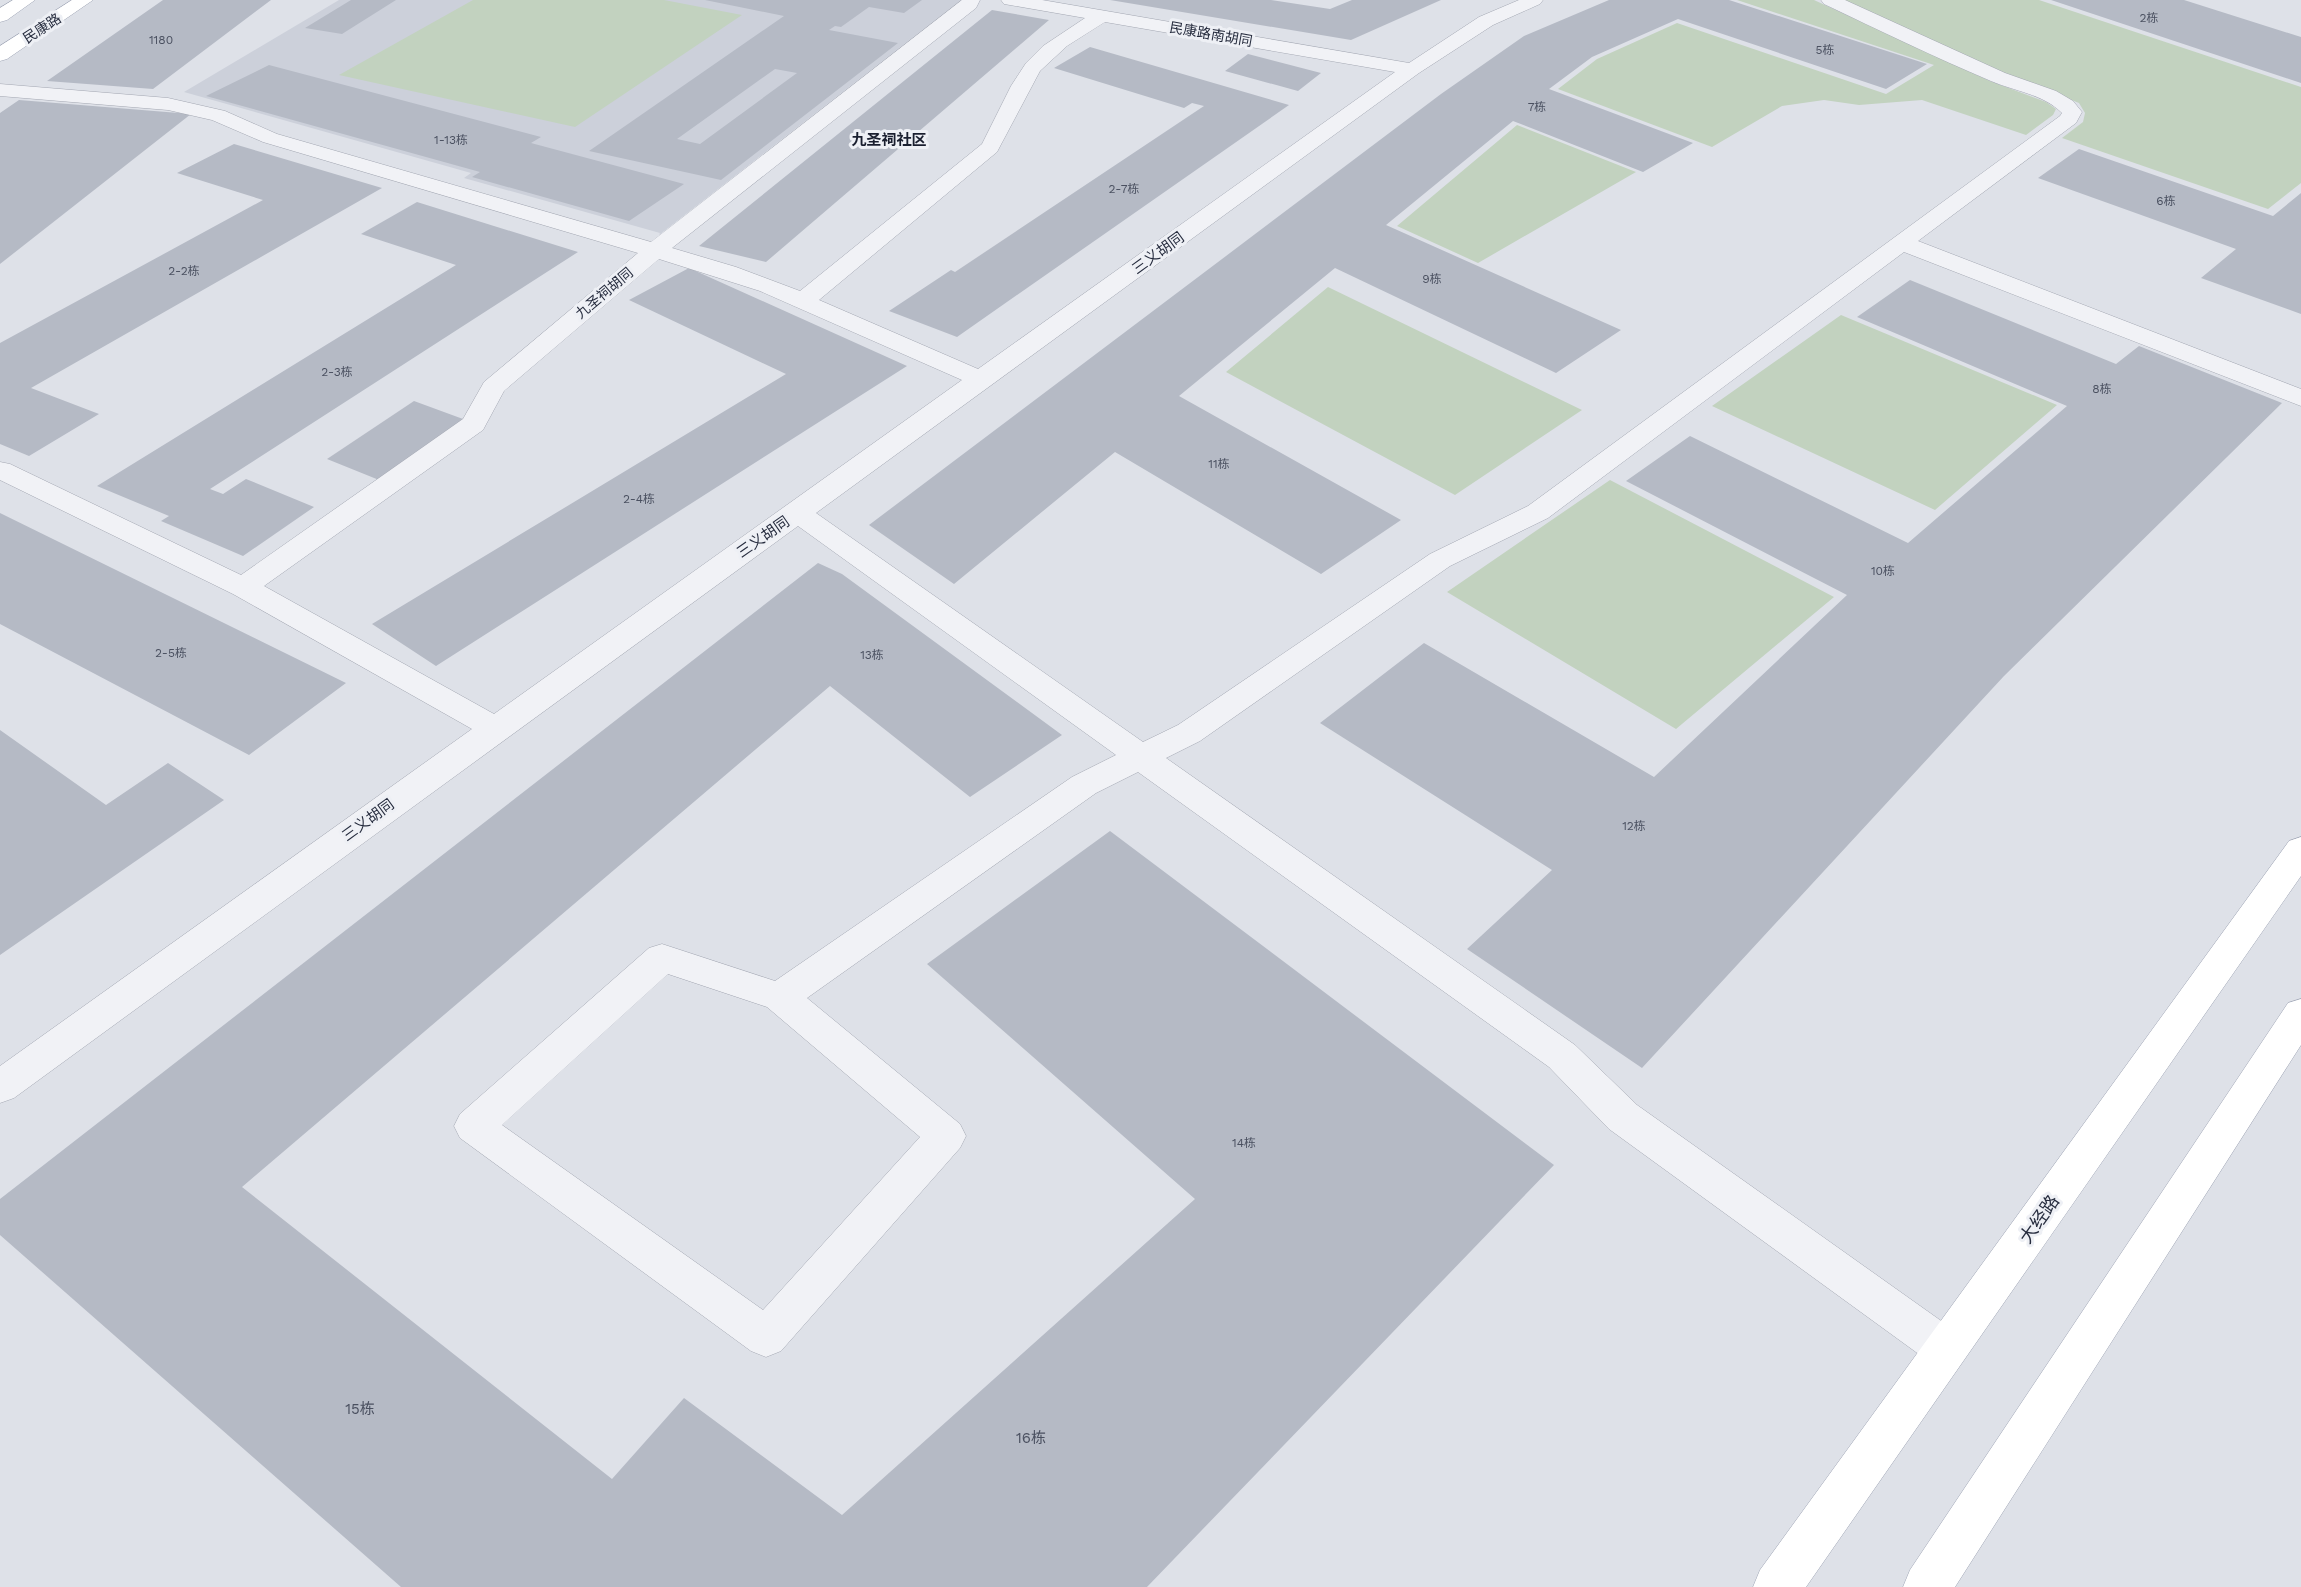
<svg xmlns="http://www.w3.org/2000/svg" width="2301" height="1587" font-family="'Work Sans','Noto Sans SC',sans-serif">
  <style>
    .built { fill: #ccd0da }
    .green { fill: #c2d2bf }
    .building { fill: #b5bac5; fill-rule: evenodd }
    .lines { fill: none; stroke-linecap: round; stroke-linejoin: round }
    .minor-casing { stroke: #a3a7b2; stroke-width: 1 }
    .major-casing { stroke: #9ea4b4; stroke-width: 1 }
    .minor { fill: #f1f2f6; fill-rule: evenodd }
    .major { fill: #fff; fill-rule: evenodd }
    .labels { text-anchor: middle; dominant-baseline: central; stroke-width: 6; stroke-linejoin: round; paint-order: stroke }
    .number-label { font-size: 12px; fill: #4a5060 }
    .far-street-label { font-size: 14px; fill: #272d3f; stroke: #eef0f5 }
    .far-quarter-label { font-size: 15px; font-weight: bold; fill: #1a1f2f; stroke: #eef0f5 }
    .street-label { font-size: 15px; fill: #272d3f; stroke: #eef0f5 }
    .near-number-label { font-size: 15px; fill: #4a5060 }
    .near-street-label { font-size: 18px; fill: #272d3f; stroke: #eef0f5 }
  </style>
  <rect width="100%" height="100%" fill="#dee1e8"/>
  <!-- built -->
  <path class="built" d="M339,0H961L659,235L660,233L464,178L471,173L184,92Z"/>
  <!-- green -->
  <path class="green" d="M473,0H664L742,15L575,127L339,75Z
    M1737,0H1814L1990,81L2046,102L2056,109L2053,115L2026,135L1922,100L1859,105L1824,100L1782,106L1712,147L1558,89L1597,59L1677,23L1886,94L1934,65Z
    M1843,0H2039L2301,87V183L2268,209L2062,138L2083,122L2085,113L2079,103L2008,75Z
    M1517,125L1636,172L1478,263L1397,226Z
    M1328,287L1582,410L1455,495L1226,372Z
    M1841,315L2057,405L1935,510L1712,406Z
    M1610,480L1834,597L1676,729L1447,592Z"/>
  <!-- building -->
  <path class="building" d="M163,0H271L153,89L47,81Z
    M351,0H396L342,34L305,28Z
    M705,0H922L904,13L869,7L841,27L835,26L829,30L898,43L721,180L589,151L784,16ZM775,69L797,73L700,144L677,139Z
    M1110,0H1271L1330,9L1352,0H1441L1351,40Z
    M1609,0H1729L1927,64L1886,89L1678,19L1592,57L1549,89L1693,143L1643,172L1513,121L1386,225L1621,330L1556,373L1335,268L1179,396L1401,520L1321,574L1115,452L954,584L869,525L1441,94L1524,36Z
    M2051,0H2184L2301,37V83Z
    M992,10L1049,20L766,262L699,246Z
    M1090,47L1289,105L957,337L889,311L951,270L955,272L1204,106L1192,103L1184,108L1054,68Z
    M1248,54L1321,73L1298,91L1225,71Z
    M269,65L541,137L531,143L684,184L629,221L472,177L480,172L206,96Z
    M19,100L191,114L0,264V113Z
    M234,144L382,188L31,388L99,414L29,456L0,444V343L263,200L177,173Z
    M2079,149L2273,216L2301,193V314L2201,278L2236,249L2038,178Z
    M417,202L578,252L210,489L223,494L246,479L314,507L243,556L161,521L169,516L97,486L456,265L361,234Z
    M689,268L907,366L436,666L372,624L786,374L629,300Z
    M1910,280L2116,364L2139,346L2282,403L2004,676L1642,1068L1467,949L1552,870L1320,723L1424,643L1654,777L1847,595L1626,481L1690,436L1908,543L2067,406L1857,317Z
    M414,401L463,419L384,482L327,459Z
    M0,513L346,683L249,755L0,624Z
    M818,563L842,574L1062,735L970,797L830,686L242,1187L612,1479L684,1398L842,1515L1195,1199L927,964L1110,831L1554,1165L1147,1587H401L0,1235V1199Z
    M0,730L106,805L168,763L224,800L0,955Z"/>
  <g class="lines">
    <!-- minor casing -->
    <g class="minor-casing">
      <path id="minor" d="M962,0H980L976,8L672,248L736,267L800,291L982,144L1011,86L1026,63L1043,46L1085,18L1010,5L1004,4L1001,0H1042L1409,63L1479,17L1519,0H1543L1540,4L1493,25L1419,73L816,513L1143,742L1178,725L1430,554L1528,506L2060,116L2062,113C2043,94 2014,91 1991,81C1934,57 1879,30 1824,4L1821,0H1845L2005,73L2056,91L2073,101L2082,112L2076,123L1918,241L2301,389V406L1904,252L1548,518L1450,566L1200,741L1166,758L1575,1045L1637,1105L1961,1335L1968,1349L1961,1363L1946,1369L1931,1363L1609,1129L1549,1067L1138,772L1096,793L807,998L960,1124L966,1136L960,1148L781,1351L766,1357L751,1351L460,1138L454,1126L460,1114L649,948L662,944L775,981L1072,777L1116,755L798,526L14,1098L0,1103V1066L472,729L233,594L0,480V462L10,464L241,575L463,419L484,382L638,253L263,142L212,120L168,110L0,96V84L168,98L225,111L277,134L651,242ZM1105,22L1395,72L978,369L819,300L997,152L1040,71L1067,46ZM659,259L760,291L962,380L494,714L264,586L483,430L504,391ZM668,974L767,1007L920,1137L763,1310L502,1125Z"/>
    </g>
    <!-- major casing -->
    <g class="major-casing">
      <path id="major" d="M13,0H35L7,20L0,22V8Z
        M72,0H93L7,59L0,61V46Z
        M2301,837V876L1806,1587H1753L1760,1570L2289,841Z
        M2301,999V1045L1955,1587H1903L1910,1570L2288,1003Z"/>
    </g>
    <!-- minor -->
    <use href="#minor" class="minor"/>
    <!-- major -->
    <use href="#major" class="major"/>
  </g>
  <g class="labels">
    <!-- number labels -->
    <g class="number-label">
      <text x="2149" y="18">2栋</text>
      <text x="161" y="40">1180</text>
      <text x="1825" y="50">5栋</text>
      <text x="1537" y="107">7栋</text>
      <text x="451" y="140">1-13栋</text>
      <text x="1124" y="189">2-7栋</text>
      <text x="2166" y="201">6栋</text>
      <text x="184" y="271">2-2栋</text>
      <text x="1432" y="279">9栋</text>
      <text x="337" y="372">2-3栋</text>
      <text x="2102" y="389">8栋</text>
      <text x="1219" y="464">11栋</text>
      <text x="639" y="499">2-4栋</text>
      <text x="1883" y="571">10栋</text>
      <text x="171" y="653">2-5栋</text>
      <text x="872" y="655">13栋</text>
      <text x="1634" y="826">12栋</text>
      <text x="1244" y="1143">14栋</text>
    </g>
    <!-- far-street labels -->
    <g class="far-street-label">
      <text transform="translate(42 28) rotate(-33)">民康路</text>
      <text transform="translate(1211 34) rotate(10)">民康路南胡同</text>
      <text transform="translate(604 293) rotate(-40)">九圣祠胡同</text>
    </g>
    <!-- far-quarter labels -->
    <g class="far-quarter-label">
      <text x="889" y="140">九圣祠社区</text>
    </g>
    <!-- street labels -->
    <g class="street-label">
      <text transform="translate(1158 253) rotate(-36)">三义胡同</text>
      <text transform="translate(763 537) rotate(-35)">三义胡同</text>
      <text transform="translate(368 820) rotate(-36)">三义胡同</text>
    </g>
    <!-- near-number labels -->
    <g class="near-number-label">
      <text x="360" y="1409">15栋</text>
      <text x="1031" y="1438">16栋</text>
    </g>
    <!-- near-street labels -->
    <g class="near-street-label">
      <text transform="translate(2039 1219) rotate(-55)">大经路</text>
    </g>
  </g>
</svg>
